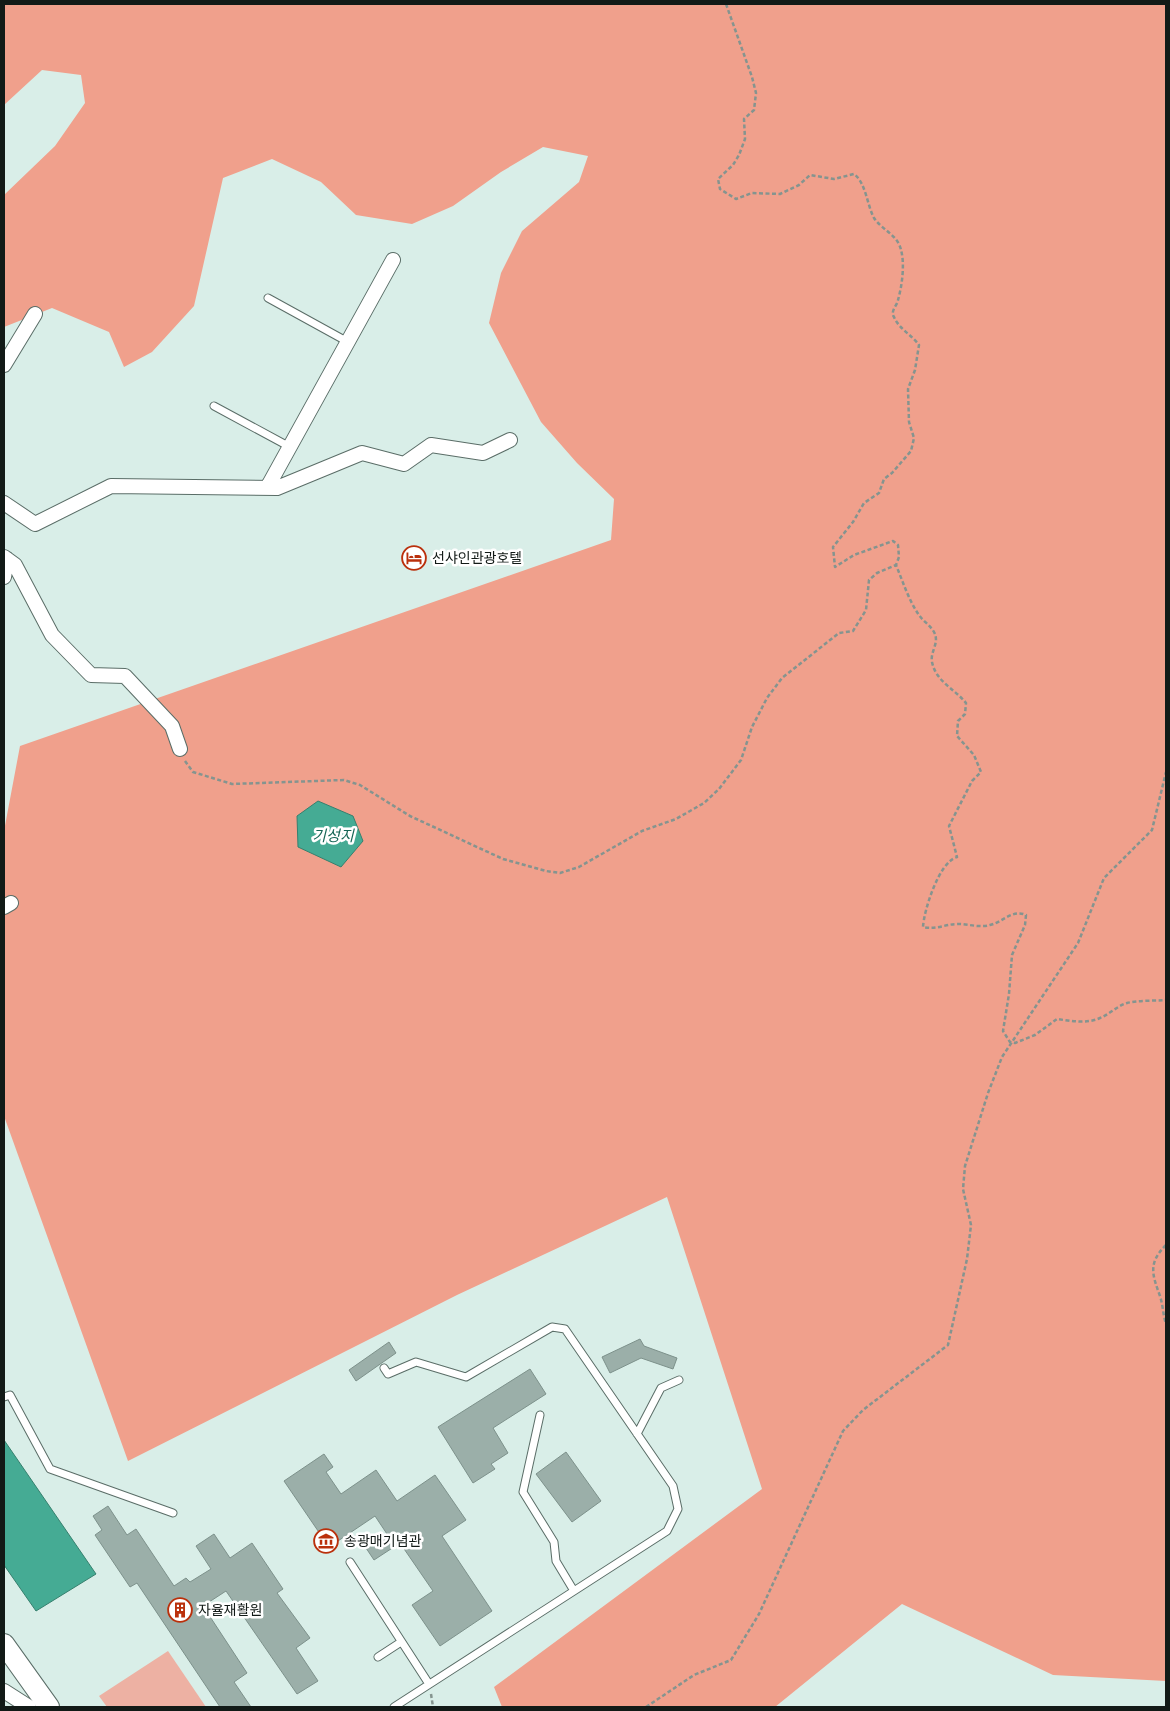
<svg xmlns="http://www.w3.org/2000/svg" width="1170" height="1711" font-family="Ubuntu,'Noto Sans KR',sans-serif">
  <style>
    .green { fill: #edb1a3 }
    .forest { fill: #f0a08c }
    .water { fill: #45ab94; stroke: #36806e }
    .building { fill: #9bafa9; stroke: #7d918b }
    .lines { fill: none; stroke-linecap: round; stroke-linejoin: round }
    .service-casing { stroke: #5a6d67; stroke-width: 9 }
    .minor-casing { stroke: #5a6d67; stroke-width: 16 }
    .secondary-casing { stroke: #5a6d67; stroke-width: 22 }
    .path { stroke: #85948f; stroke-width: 2.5; stroke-dasharray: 4 2.5; stroke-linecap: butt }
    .service { stroke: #fff; stroke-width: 7 }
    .minor { stroke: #fff; stroke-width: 14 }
    .secondary { stroke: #fff; stroke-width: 20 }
    .labels { text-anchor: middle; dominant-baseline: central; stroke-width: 5; stroke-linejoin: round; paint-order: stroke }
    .poi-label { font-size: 14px; fill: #121a17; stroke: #fff; text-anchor: start }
    .water-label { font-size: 15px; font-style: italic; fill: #166656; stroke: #fff }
  </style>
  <rect width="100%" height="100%" fill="#d9eee8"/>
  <!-- green -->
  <path class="green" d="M168,1651L206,1707H107L99,1696Z"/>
  <!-- forest -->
  <path class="forest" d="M4,4H1166V1681L1053,1675L902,1604L775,1707H502L494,1687L762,1489L667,1197L457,1295L128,1461L4,1116V831L20,746L611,540L614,499L577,463L541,422L489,323L501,273L522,231L579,182L588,156L543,147L501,172L453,206L412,224L356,215L321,182L272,159L223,178L194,306L152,352L124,367L109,332L52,308L4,327V195L55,146L85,103L81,75L42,70L4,105Z"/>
  <!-- water -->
  <path class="water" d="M318,801L353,816L363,841L341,867L298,847L297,816Z
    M4,1440L96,1574L36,1611L4,1565Z"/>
  <!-- building -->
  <path class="building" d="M640,1339L644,1346L677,1358L673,1369L641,1358L610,1373L602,1357Z
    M389,1342L396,1353L356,1381L349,1370Z
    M530,1369L546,1394L493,1428L508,1453L491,1464L495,1469L473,1483L438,1427Z
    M566,1452L601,1501L572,1522L536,1474Z
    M324,1454L333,1467L326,1472L341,1494L376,1470L397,1501L435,1475L466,1520L442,1536L492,1611L440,1646L412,1605L433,1591L400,1543L374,1560L366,1548L387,1534L375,1516L329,1547L284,1481Z
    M108,1506L127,1535L136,1529L174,1586L186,1578L190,1582L211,1569L196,1546L214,1534L230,1558L252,1543L283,1589L277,1593L310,1638L296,1648L318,1681L297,1694L226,1591L203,1606L247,1673L234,1682L251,1707H220L137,1583L130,1587L95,1535L102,1530L93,1516Z"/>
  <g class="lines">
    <!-- service casing -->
    <g class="service-casing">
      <path id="service" d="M268,298L348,342
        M214,406L290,447
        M384,1368L388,1374L416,1362L466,1377L552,1327L565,1329L673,1486L678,1509L667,1531L394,1707
        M4,1397L10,1395L50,1469L173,1513
        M540,1415L523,1492L554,1542L556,1561L574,1591
        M637,1434L661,1388L679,1380
        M350,1562L429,1684
        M378,1657L401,1642"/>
    </g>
    <!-- minor casing -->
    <g class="minor-casing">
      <path id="minor" d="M4,365L35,314
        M267,488L393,260
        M4,503L35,524L111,486L277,488L362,453L404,464L431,445L483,453L510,440
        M4,557L15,565L52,635L91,675L125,676L172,726L180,749
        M4,577L7,559
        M4,907L11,903
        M4,1691L29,1707"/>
    </g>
    <!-- secondary casing -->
    <g class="secondary-casing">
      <path id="secondary" d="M4,1644L49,1707"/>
    </g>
    <!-- path -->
    <path class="path" d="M726,4L752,77L756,93L754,110L744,119L745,139L739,155L733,165L718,179L720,189L736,199L752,193L780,194L799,185L810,175L834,179L854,174C866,183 867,205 874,218C882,230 898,235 901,250C905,264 902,286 898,300C897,306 890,311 894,317C899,329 912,335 919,345L915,370L908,389L909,422L914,438L911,451L892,473L884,479L879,493L864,503L853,522L833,547L835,567L854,555L893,541L898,545L899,557L896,565C903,582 909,601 919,615C923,621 930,625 934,632C940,643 930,651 932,662C936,682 955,689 966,703L965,714L958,721L957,736L974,755L981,772L972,781L949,826L957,857C939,862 924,910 923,927C937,930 945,924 958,924C968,924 980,928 990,925C1003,922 1012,909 1026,915L1025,925L1012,955L1009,994L1003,1031L1010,1042L1015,1043L1035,1035L1057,1019C1071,1021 1087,1024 1100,1018C1110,1014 1117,1006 1127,1003C1139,1000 1154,1001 1166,1000
      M185,761L193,772L232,784L344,780L360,785L410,816L503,859L546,871L560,873L579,867L642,831L676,819L704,803L719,789L741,760L752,727L767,698L782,678L839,633L853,631L866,610L869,580L877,573L896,565
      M1166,1245C1148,1263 1152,1274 1160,1296C1163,1305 1163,1315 1166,1324
      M431,1694L433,1707
      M646,1707L694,1675L731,1660L759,1614L843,1431L863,1410L948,1345L967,1259L971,1225L963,1189L965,1166L988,1093L1002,1057L1078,943L1104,878L1152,830L1166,772"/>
    <!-- service -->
    <use href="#service" class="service"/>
    <!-- minor -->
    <use href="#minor" class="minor"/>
    <!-- secondary -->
    <use href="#secondary" class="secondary"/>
  </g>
  <!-- icons -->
  <defs>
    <g id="hotel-ring" transform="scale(1.25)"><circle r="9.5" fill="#fff" stroke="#ba300c" stroke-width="1.5"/><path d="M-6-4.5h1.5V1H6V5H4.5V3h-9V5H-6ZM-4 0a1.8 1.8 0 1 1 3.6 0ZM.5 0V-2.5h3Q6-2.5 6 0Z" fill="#ba300c"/></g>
    <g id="museum-ring" transform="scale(1.25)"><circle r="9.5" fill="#fff" stroke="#ba300c" stroke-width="1.5"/><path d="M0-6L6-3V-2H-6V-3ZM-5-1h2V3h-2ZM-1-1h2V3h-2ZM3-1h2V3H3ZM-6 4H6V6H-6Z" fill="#ba300c"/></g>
    <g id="building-ring" transform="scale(1.25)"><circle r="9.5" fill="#fff" stroke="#ba300c" stroke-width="1.5"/><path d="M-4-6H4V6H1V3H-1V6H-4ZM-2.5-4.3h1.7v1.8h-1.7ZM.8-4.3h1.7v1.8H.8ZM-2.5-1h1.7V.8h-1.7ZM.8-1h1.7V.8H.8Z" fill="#ba300c"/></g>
  </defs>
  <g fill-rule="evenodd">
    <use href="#hotel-ring" x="414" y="558"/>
    <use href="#museum-ring" x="326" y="1541"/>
    <use href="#building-ring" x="180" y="1610"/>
  </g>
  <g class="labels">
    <!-- poi labels -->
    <g class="poi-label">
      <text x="432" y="558">선샤인관광호텔</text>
      <text x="344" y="1541">송광매기념관</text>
      <text x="198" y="1610">자율재활원</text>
    </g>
    <!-- water labels -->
    <g class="water-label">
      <text x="333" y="835">기성지</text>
    </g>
  </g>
  <!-- border -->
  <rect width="1170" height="1711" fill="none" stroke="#121a17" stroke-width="10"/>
</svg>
